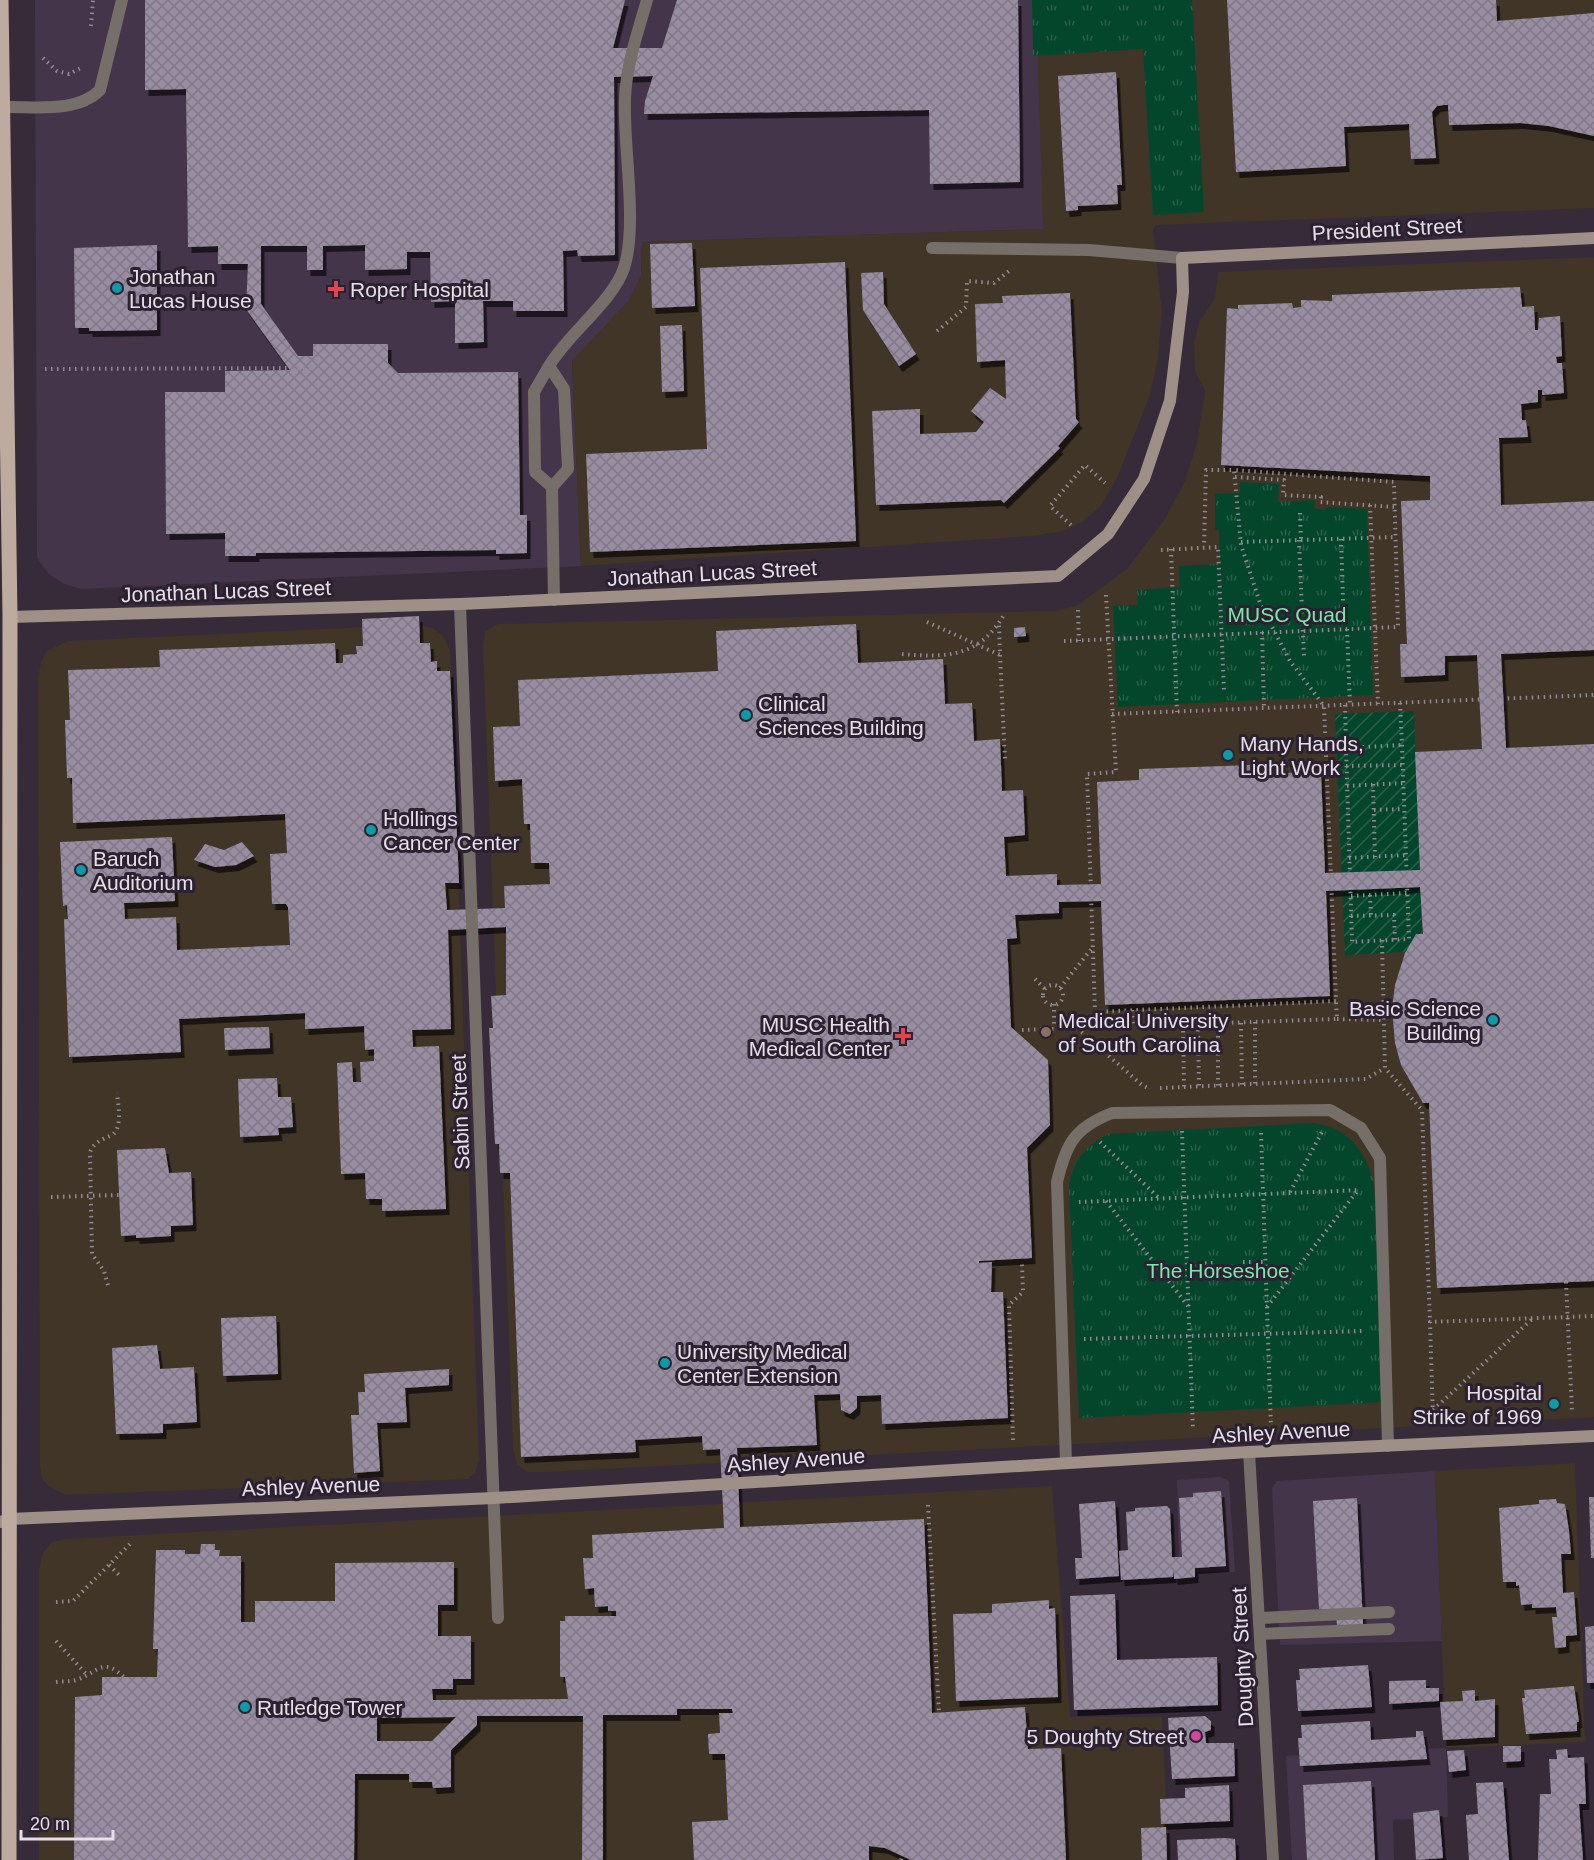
<svg xmlns="http://www.w3.org/2000/svg" width="1594" height="1860" font-family="Helvetica,sans-serif">
  <style>
    .built { fill: #45354a }
    .education { fill: #403526 }
    .park { fill: url(#park-tufts) }
    .garden { fill: url(#garden-furrows) }
    .building { fill: url(#building-cross-hatch); fill-rule: evenodd; filter: url(#shadow) }
    .lines { fill: none; stroke-linecap: round; stroke-linejoin: round }
    .path { stroke: #938995; stroke-width: 4; stroke-dasharray: 1.5 4.5; stroke-linecap: butt }
    .lane { stroke: #766e68; stroke-width: 12 }
    .street { stroke: #766e68; stroke-width: 12 }
    .secondary { stroke: #9e9087; stroke-width: 12 }
    .primary { stroke: #bdab9f; stroke-width: 15 }
    .culture-dot { fill: #0f9aa8; stroke: #2c2130; stroke-width: 2 }
    .health-dot { fill: #e0444e; stroke: #2c2130; stroke-width: 2 }
    .education-dot { fill: #8d6e63; stroke: #2c2130; stroke-width: 2 }
    .hotel-dot { fill: #d1479c; stroke: #2c2130; stroke-width: 2 }
    .labels { text-anchor: middle; dominant-baseline: central; stroke-width: 6; stroke-linejoin: round; paint-order: stroke }
    .street-label { font-size: 21px; fill: #e6dee8; stroke: #2c2130 }
    .poi-label { font-size: 21px; fill: #e6dee8; stroke: #2c2130; text-anchor: start }
    .park-label { font-size: 21px; fill: #7be7ad; stroke: #2c2130 }
  </style>
  <defs>
    <pattern id="park-tufts" width="24" height="20" patternUnits="userSpaceOnUse" patternTransform="scale(1.5)"><rect width="24" height="20" fill="#04462b"/><path d="M3 7l-1-3M5 7V3M7 7l1-3M15 17l-1-3M17 17v-4M19 17l1-3" fill="none" stroke="#29604a"/></pattern>
    <pattern id="garden-furrows" width="10" height="10" patternUnits="userSpaceOnUse" patternTransform="scale(1.5)"><rect width="10" height="10" fill="#04462b"/><path d="M-1 1l2-2M0 10L10 0M9 11l2-2" fill="none" stroke="#29604a"/></pattern>
    <pattern id="building-cross-hatch" width="8" height="8" patternUnits="userSpaceOnUse" patternTransform="scale(1.5)"><rect width="8" height="8" fill="#988da1"/><path d="M0 0l8 8M0 8l8-8" fill="none" stroke="#7f7786"/></pattern>
    <filter id="shadow"><feDropShadow dx="3.5" dy="6" stdDeviation="0" flood-color="#0009"/></filter>
  </defs>
  <rect width="100%" height="100%" fill="#372b3a"/>
  <!-- built -->
  <path class="built" d="M35,0H1036L1044,229L642,242L641,276L629,301L572,361L581,566L82,589L64,584L49,574L37,558Z
    M1435,1471L1442,1641L1280,1645L1272,1488L1277,1481Z
    M1220,1477L1229,1481L1235,1572L1179,1571L1177,1480Z
    M1446,1748L1448,1817L1393,1820L1394,1860H1292L1286,1756Z"/>
  <!-- education -->
  <path class="education" d="M1036,0H1594V208L1156,225L1153,229L1162,311L1158,359L1149,398L1117,478L1100,507L1082,522L1063,531L1032,536L581,566L572,361L629,301L641,276L642,242L1043,229Z
    M1594,257V1417L546,1472H527L517,1465L513,1447L483,646L485,631L498,624L1055,611L1078,605L1127,569L1165,519L1185,481L1197,443L1205,391L1195,371L1194,342L1200,321L1215,298L1218,272Z
    M410,625L431,627L443,636L450,650L479,1460L475,1473L468,1479L66,1495L50,1487L42,1479L40,1467L38,678L41,662L47,651L68,641Z
    M1575,1463L1585,1742L1446,1748L1435,1471Z
    M1052,1486L1070,1717H1162L1169,1860H39V1569L43,1553L52,1542L65,1539Z"/>
  <!-- park -->
  <path class="park" d="M1032,0H1192L1204,212L1153,215L1143,49L1033,56Z
    M1240,482L1279,484L1278,502L1315,500L1314,508L1325,510L1327,507L1367,509L1373,695L1118,707L1113,606L1138,605L1137,590L1180,587L1179,566L1220,564L1219,530H1215V494L1240,493Z
    M1313,1123C1348,1127 1366,1151 1374,1184L1384,1402L1079,1418L1069,1187C1073,1160 1085,1147 1108,1134Z"/>
  <!-- garden -->
  <path class="garden" d="M1414,711L1423,951L1345,955L1335,714Z"/>
  <!-- building -->
  <path class="building" d="M145,0H625L613,48H662L677,0H1018L1020,182L930,184L929,110L644,114L645,101L653,76L614,77L615,255L578,256L577,250L563,251L564,311H513V301H483L484,342L455,343V301L431,302L430,252H407V269L365,270V245L323,246V270H307V246H261V304L298,356H313V344H388V363L398,373L518,372L520,515H527V553L496,554V550L256,553V556H225V533L166,534L165,392H225V371L290,370L246,309L248,264H218V246L188,247L186,89L145,90Z
    M1227,0H1496L1497,21L1594,13V136L1549,126L1520,123L1449,125L1448,105H1444L1437,106L1432,112L1436,158L1411,159L1409,124L1344,127L1346,166L1236,172Z
    M1116,72L1122,185H1117L1118,204L1078,206V210L1066,211L1058,76Z
    M692,243L695,306L652,308L650,244Z
    M157,245V330L89,331V328H75L74,248Z
    M845,262L856,541L590,552L586,454L707,449L700,268Z
    M883,272L884,304L916,354L899,366L863,310L861,273Z
    M1520,287L1522,307L1534,306L1535,330H1538L1539,318L1560,316L1562,356L1556,357L1557,363H1562L1564,393L1542,395V390H1538V402L1521,404L1522,420H1526L1528,437L1499,438L1501,505L1594,501V650L1501,654L1506,748L1594,744V1281L1437,1288L1429,1103H1423L1401,1065L1395,1043L1392,1008L1395,985L1405,953L1416,934H1423L1420,887L1326,891L1330,996L1105,1005L1101,901L1059,902V913L1015,915L1017,938L1007,939L1011,1027L1048,1060L1050,1125L1027,1148L1032,1258L979,1261V1263L992,1262L991,1292H1003L1008,1418L882,1424L881,1395L857,1396V1408L850,1414L841,1410L840,1394L814,1395L817,1445L737,1448L740,1527L924,1519L932,1713L1025,1707L1028,1749L1061,1748L1066,1860H911L885,1848L869,1846V1860H694L692,1822L728,1820L725,1754H709L708,1734L720,1733L719,1713H733L732,1709H677V1715H603V1860H582L583,1716H477V1725L451,1750V1787L433,1788L432,1782H409V1774H355L354,1860H74L75,1697L102,1695V1677H157L158,1649H153L156,1550H185V1554H200L201,1544H215V1550H220L219,1556H241V1622H255V1601H335V1563L454,1562V1605H438V1636H471V1679H453V1689H432L433,1700L568,1699L565,1677H560V1621H565V1616H616V1611H608V1606L595,1607L594,1588L585,1589L583,1558H593L592,1535L724,1528L720,1449L703,1450L702,1436L635,1440L636,1452L521,1457L510,1173H500L499,1144H495L489,1028H493L491,996L506,995V927L448,930L451,1029L412,1030L413,1047L439,1046L446,1209L382,1211V1199H366L365,1173L341,1174L337,1063L352,1062L353,1082H361L360,1062L374,1061V1049L365,1050L364,1026L305,1029V1013L179,1019L181,1052L69,1057L64,919H68L67,905L63,906L60,842L172,837L175,901L124,903L125,919L176,917L177,950L290,945L288,907L286,904H272L270,854L287,853L285,814L73,823L72,778H67L65,720H70L68,670L160,667L159,650L335,643L336,663H343V655L357,654L356,646H363L362,619L419,616L420,643H430L431,662L437,661V671H450L459,883H445L447,910L505,908L504,886L550,884L549,863H531L530,824H524L522,779L495,781L493,727L520,726L518,680L718,671L716,631L856,624L858,663L943,659L945,704L972,703L974,741L1000,739L1002,791L1023,790L1025,835L1004,837L1006,876L1057,874V885L1101,884L1097,782L1139,780V769L1279,764V773L1321,772L1325,873L1420,870L1415,752L1482,749L1477,655L1445,656V675L1401,677L1400,644H1407L1401,501L1430,500V476L1221,465L1227,308L1238,309V305L1292,303L1293,308L1301,307V300L1332,301V295ZM456,1717L432,1741H377V1718Z
    M1070,293L1076,419L1079,422L1058,446L1060,448L1004,503L1001,500L876,505L872,411L920,409V434L976,432L984,422L971,411L990,388L1006,399L1005,360L977,362L975,304L1003,303L1002,296Z
    M682,325L684,391L662,392L660,326Z
    M1025,627L1026,636L1014,637V628Z
    M242,842L254,856L236,865L215,867L194,860L205,844L224,850Z
    M269,1027L270,1048L225,1050L224,1028Z
    M277,1078L278,1097H291L293,1127L278,1128L279,1135L240,1137L238,1079Z
    M165,1148L169,1173L191,1172L193,1225L171,1226V1236L136,1238V1235L121,1236L117,1150Z
    M276,1316L278,1374L223,1376L221,1318Z
    M157,1345L160,1369L194,1367L197,1422L163,1424V1433L116,1434L112,1348Z
    M449,1369V1385L405,1388L407,1422L377,1423L380,1471L354,1473L351,1415H359L358,1392H365L364,1374Z
    M1221,1491L1226,1566L1195,1568V1577L1174,1579V1570L1173,1577L1121,1580L1119,1551L1128,1550L1126,1512L1135,1511V1508L1167,1506L1170,1509L1172,1557H1182L1179,1498L1193,1497V1493Z
    M1589,1497H1594V1558H1591Z
    M1357,1498L1363,1624L1337,1627L1336,1609H1319L1313,1501Z
    M1556,1499L1557,1503L1565,1504L1569,1531L1571,1554H1561L1563,1593L1574,1592L1577,1635L1566,1636V1647L1555,1648L1552,1617H1557L1556,1607L1532,1608V1604L1521,1605L1519,1585L1516,1586V1582H1503L1499,1508L1539,1504V1500Z
    M1115,1501L1119,1576L1076,1579L1075,1558H1082L1079,1504Z
    M1115,1594L1117,1660L1217,1657L1218,1705L1074,1710L1070,1596Z
    M1049,1600V1609L1055,1608L1058,1697L956,1701L953,1614L992,1613V1604Z
    M1594,1626V1683H1587L1585,1627Z
    M1368,1665L1372,1707L1298,1711L1296,1680H1300L1299,1669Z
    M1426,1680V1688H1439V1701L1389,1704V1681Z
    M1574,1686L1579,1722H1577V1731L1526,1734L1522,1698H1525L1524,1690Z
    M1475,1690V1701L1495,1699V1737L1443,1740L1440,1702L1463,1701L1462,1691Z
    M1205,1716L1211,1721V1730L1205,1732L1206,1743H1234L1235,1776L1172,1779L1168,1718Z
    M1370,1721L1371,1740L1416,1737V1731H1423L1427,1759L1300,1766L1298,1738H1302L1301,1725Z
    M1503,1746H1521V1761L1503,1762Z
    M1567,1749L1568,1758L1584,1757L1586,1804H1579L1583,1860H1538L1540,1794H1551L1549,1759H1557L1556,1750Z
    M1464,1750L1466,1770L1449,1772L1447,1751Z
    M1371,1781L1375,1860H1307L1303,1785Z
    M1503,1782L1509,1860H1469L1466,1815L1478,1814L1476,1783Z
    M1229,1785L1230,1821L1161,1824L1160,1799L1185,1798V1788Z
    M1439,1810L1443,1858L1416,1860L1413,1813Z
    M1166,1827L1167,1860H1142L1141,1828Z
    M1225,1838L1235,1839L1236,1860H1178L1177,1840Z"/>
  <g class="lines">
    <!-- path -->
    <path class="path" d="M91,26L93,0
      M43,58L57,71L69,74L83,67
      M937,331L966,307L967,281L994,283L1009,271
      M45,369L313,368
      M1235,477L1284,480L1283,495L1321,497L1320,502L1395,507
      M1370,505L1378,704
      M1300,513L1301,540
      M1071,525L1050,506L1085,465L1105,483
      M1341,539L1344,629
      M1299,540L1304,657
      M1241,542L1396,537
      M1171,549L1177,712
      M1161,550L1218,547L1224,691
      M1106,595L1116,772L1087,774L1095,1012L1336,1001L1324,706L1290,661L1261,606L1241,545L1234,470H1206L1204,547
      M1078,610L1079,641
      M927,622L1000,655L999,625
      M1347,629L1350,705
      M1262,632L1264,708
      M1064,641L1398,627L1394,482L1234,470
      M902,654C948,658 980,657 1005,613
      M1000,655L1005,760
      M1400,703L1402,745
      M1345,705L1346,748
      M1112,714L1594,695
      M1402,745L1409,939L1352,942L1346,748Z
      M1346,766L1403,765
      M1373,784L1375,857
      M1347,786L1404,783
      M1374,810L1404,809
      M1349,858L1406,855
      M1370,895L1371,916
      M1351,896L1407,893
      M1351,916L1394,915L1395,940
      M1382,940L1385,1068L1422,1110L1430,1322
      M1035,979L1046,990
      M1043 995a10 10 0 1 1 20 0a10 10 0 1 1-20 0Z
      M1060,988L1093,947
      M1054,1004V1028
      M1132,1010L1133,1026
      M1337,1019L1384,1020
      M1255,1022V1084
      M1241,1023L1242,1085
      M1198,1024L1199,1087
      M1218,1024V1086
      M1183,1025L1184,1087
      M1077,1028L1142,1085L1150,1089
      M1022,1030L1337,1019L1336,1001
      M1160,1088L1366,1079L1385,1068
      M1182,1131L1193,1430
      M1261,1133L1271,1427
      M1100,1142L1159,1198
      M1290,1192L1323,1130
      M51,1197L119,1195
      M1106,1201L1188,1306
      M1079,1202L1359,1190
      M1243,1262H1266
      M1187,1264L1213,1263
      M1566,1282L1572,1411
      M108,1285L104,1271L92,1254L90,1152C95,1141 102,1140 112,1135C123,1128 118,1104 117,1093
      M1267,1307L1358,1190
      M1084,1339L1364,1331
      M1433,1410L1532,1319
      M1433,1419L1430,1322L1594,1316
      M1013,1440L1009,1305L1023,1292L1022,1264
      M928,1505L939,1713
      M109,1565L121,1577
      M56,1602L73,1601L133,1541
      M56,1641L87,1675
      M56,1682C64,1681 72,1682 79,1679C99,1671 103,1657 125,1678
      M901,1860L902,1857"/>
    <!-- lane -->
    <path class="lane" d="M2,107C33,106 76,114 100,90L122,0
      M932,248L1089,250L1182,258
      M549,366C568,334 613,301 624,268C638,225 623,146 625,99C626,65 638,32 647,0
      M552,487L535,472L534,392L549,366L564,389L568,469L552,487L554,600
      M460,604L498,1618
      M1066,1463L1057,1182C1066,1144 1074,1128 1112,1113L1330,1110L1361,1128L1380,1158L1388,1446
      M1259,1618L1389,1612
      M1260,1634L1389,1629"/>
    <!-- street -->
    <path class="street" d="M1249,1452L1273,1860"/>
    <!-- secondary -->
    <path class="secondary" d="M10,617L460,604L1058,576L1108,534L1144,479L1170,401L1183,292L1182,258L1594,238
      M0,1522L10,1519L494,1498L1249,1452L1594,1436"/>
    <!-- primary -->
    <path class="primary" d="M1,0L10,617L9,1860"/>
  </g>
  <!-- markers -->
  <g class="culture-dot">
    <circle cx="117" cy="288" r="6"/>
    <circle cx="746" cy="715" r="6"/>
    <circle cx="1228" cy="755" r="6"/>
    <circle cx="371" cy="830" r="6"/>
    <circle cx="81" cy="870" r="6"/>
    <circle cx="1493" cy="1020" r="6"/>
    <circle cx="665" cy="1363" r="6"/>
    <circle cx="1554" cy="1404" r="6"/>
    <circle cx="245" cy="1707" r="6"/>
  </g>
  <g class="health-dot">
    <path d="M333 280h6v6h6v6h-6v6h-6v-6h-6v-6h6z"/>
    <path d="M900 1027h6v6h6v6h-6v6h-6v-6h-6v-6h6z"/>
  </g>
  <circle class="education-dot" cx="1046" cy="1032" r="6"/>
  <circle class="hotel-dot" cx="1196" cy="1736" r="6"/>
  <g class="labels">
    <!-- street labels -->
    <g class="street-label">
      <text transform="translate(1387 229) rotate(-3)">President Street</text>
      <text transform="translate(712 573) rotate(-3)">Jonathan Lucas Street</text>
      <text transform="translate(226 591) rotate(-2)">Jonathan Lucas Street</text>
      <text transform="translate(460 1112) rotate(-92)">Sabin Street</text>
      <text transform="translate(1281 1432) rotate(-3)">Ashley Avenue</text>
      <text transform="translate(796 1460) rotate(-4)">Ashley Avenue</text>
      <text transform="translate(311 1486) rotate(-2)">Ashley Avenue</text>
      <text transform="translate(1242 1657) rotate(-93)">Doughty Street</text>
    </g>
    <!-- poi labels -->
    <g class="poi-label">
      <text x="129" y="276">Jonathan<tspan x="129" dy="24">Lucas House</tspan></text>
      <text x="350" y="289">Roper Hospital</text>
      <text x="758" y="703">Clinical<tspan x="758" dy="24">Sciences Building</tspan></text>
      <text x="1240" y="743">Many Hands,<tspan x="1240" dy="24">Light Work</tspan></text>
      <text x="383" y="818">Hollings<tspan x="383" dy="24">Cancer Center</tspan></text>
      <text x="93" y="858">Baruch<tspan x="93" dy="24">Auditorium</tspan></text>
      <text x="1481" y="1008" text-anchor="end">Basic Science<tspan x="1481" dy="24">Building</tspan></text>
      <text x="1058" y="1020">Medical University<tspan x="1058" dy="24">of South Carolina</tspan></text>
      <text x="890" y="1024" text-anchor="end">MUSC Health<tspan x="890" dy="24">Medical Center</tspan></text>
      <text x="677" y="1351">University Medical<tspan x="677" dy="24">Center Extension</tspan></text>
      <text x="1542" y="1392" text-anchor="end">Hospital<tspan x="1542" dy="24">Strike of 1969</tspan></text>
      <text x="257" y="1707">Rutledge Tower</text>
      <text x="1184" y="1736" text-anchor="end">5 Doughty Street</text>
    </g>
    <!-- park labels -->
    <g class="park-label">
      <text x="1287" y="614">MUSC Quad</text>
      <text x="1218" y="1270">The Horseshoe</text>
    </g>
  </g>
  <!-- scale -->
  <path d="M21 1830v9h92v-9" fill="none" stroke="#e6dee8" stroke-width="3"/>
  <text x="30" y="1830" font-size="18" fill="#e6dee8" stroke="#2c2130" stroke-width="4.5" paint-order="stroke">20 m</text>
</svg>
